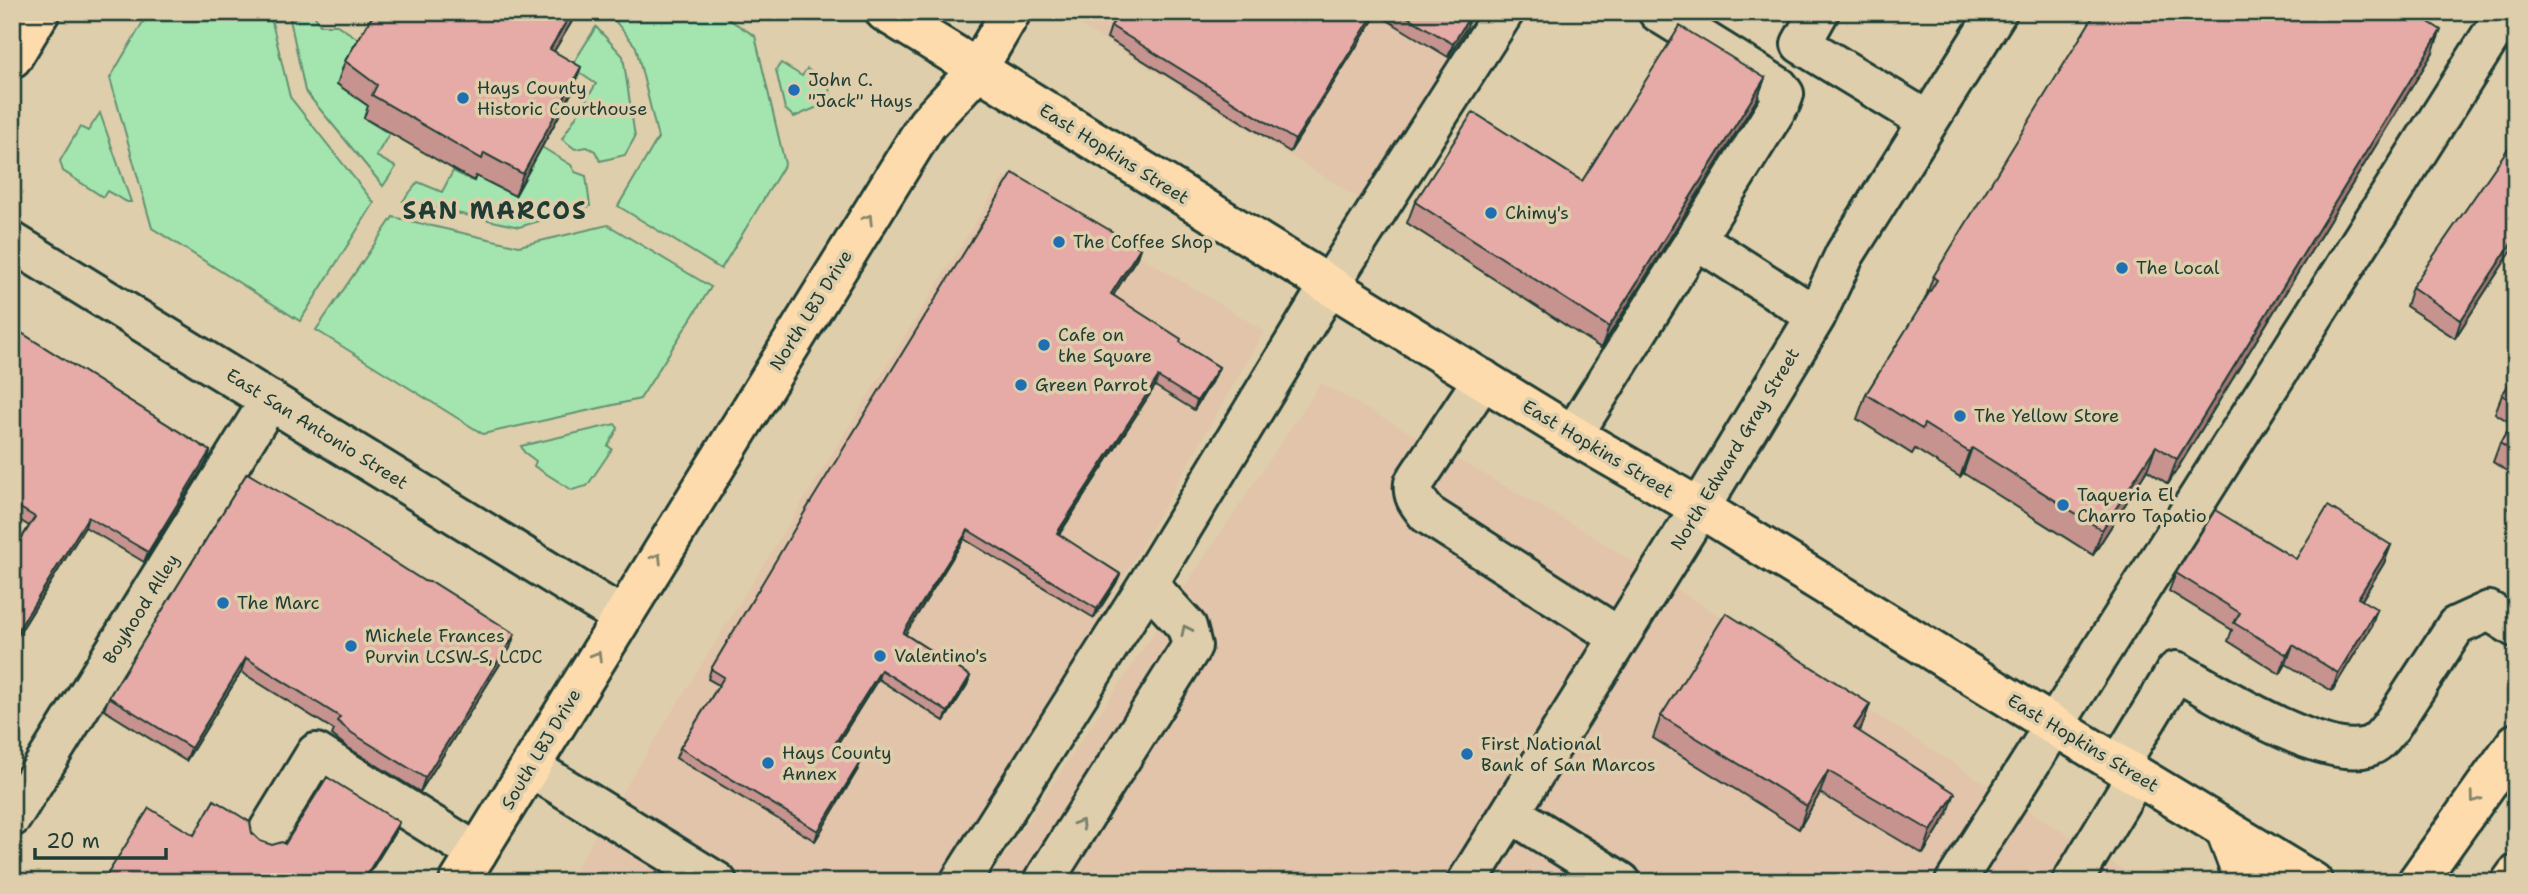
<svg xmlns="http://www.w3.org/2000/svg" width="2528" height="894" font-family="'Shantell Sans',sans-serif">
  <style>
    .built { fill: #e1c4aa }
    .green { fill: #a4e5af; stroke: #629172; stroke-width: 2 }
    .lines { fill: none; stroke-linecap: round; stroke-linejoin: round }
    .minor-casing { stroke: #1f3d34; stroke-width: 44 }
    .major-casing { stroke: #1f3d34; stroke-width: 44 }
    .minor { stroke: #dfceab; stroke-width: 38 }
    .major { stroke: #fddbac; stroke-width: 38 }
    .wall { fill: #c6938f; stroke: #1f3d34; stroke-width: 2 }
    .shaded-wall { fill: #a17874; stroke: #1f3d34; stroke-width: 2 }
    .building { fill: #e6aba6; stroke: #1f3d34; stroke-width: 2 }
    .oneway { stroke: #83846a }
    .oneway2 { stroke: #757e6a }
    .poi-dot { fill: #1f6fb2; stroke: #dfceab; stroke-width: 2.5 }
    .labels { text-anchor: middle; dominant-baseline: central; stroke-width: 7; stroke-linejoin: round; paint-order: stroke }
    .poi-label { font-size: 18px; fill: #1f3d34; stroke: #dfceab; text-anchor: start }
    .street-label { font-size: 18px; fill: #1f3d34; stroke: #dfceab }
    .district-label { font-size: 24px; font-weight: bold; letter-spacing: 2px; fill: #1f3d34; stroke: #dfceab }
  </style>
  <rect width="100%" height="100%" fill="#dfceab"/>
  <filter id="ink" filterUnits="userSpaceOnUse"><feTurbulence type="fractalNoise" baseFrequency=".0143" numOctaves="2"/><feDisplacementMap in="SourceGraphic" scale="14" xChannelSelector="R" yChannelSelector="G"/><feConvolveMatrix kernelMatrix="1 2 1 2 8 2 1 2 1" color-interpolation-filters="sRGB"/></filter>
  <g filter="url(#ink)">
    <!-- built -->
    <path class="built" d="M1059,12H1482L1360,199Z
      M1005,175L1264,331L1063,683L937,882H567Z
      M1321,383L1581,529L2142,882H987Z"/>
    <!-- green -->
    <path class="green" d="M149,12H257L272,22L290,97L374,203L300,321L152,228L110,78Z
      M608,12H717L755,36L785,164L721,269L618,206L658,138L636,47Z
      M313,13L320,25H337L363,42L369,107L364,118L389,134L376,156L396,167L383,186L305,91L290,19Z
      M596,27L623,56L635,137L625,155L600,161L595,151L587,147L575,149L562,139L596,84L571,67Z
      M781,63L802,76L807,69L827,82L831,96L825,104L794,117L785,109L776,70Z
      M100,113L131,202H127L107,191L103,197L63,171L60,161L80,127L88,131Z
      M540,146L571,165L575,172L586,176L590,206L519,227L403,201L418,182L442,192L453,171L473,181L476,176Z
      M393,217L519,246L608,225L711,287L640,399L483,434L316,330Z
      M615,424L618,428L608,446L612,449L587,486L572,490L534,466L536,461L524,452L521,446Z"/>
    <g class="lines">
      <!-- minor casing -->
      <g class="minor-casing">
        <path id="minor" d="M1819,12L1801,44L1928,121
          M1696,239L1816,316
          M12,242L621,616
          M1483,379L1414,483C1412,497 1419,503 1427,514L1619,637
          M1573,435L1781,102L1784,94L1779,87L1658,12
          M2119,765L2176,671C2216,693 2322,760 2367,747C2378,744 2384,735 2391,726L2456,626L2489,611L2516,628
          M530,767L717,882
          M1511,813L1621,882
          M12,817L270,400
          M269,830L316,753L477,853
          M960,882L1148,584L1329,286L1504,12
          M1043,882L1192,646L1187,627L1148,584
          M1467,882L1700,508L1816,316L1845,254L1997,12
          M1955,882L2506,12
          M2072,882L2136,776"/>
      </g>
      <!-- major casing -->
      <g class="major-casing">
        <path id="major" d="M885,12L1573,435L1700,508L2053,725L2313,882
          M12,58L40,12
          M2225,829L2245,882
          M459,882L927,124L977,70L1011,12
          M2417,882L2516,743
          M2511,882L2516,875"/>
      </g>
      <!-- minor -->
      <use href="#minor" class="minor"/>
      <!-- major -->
      <use href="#major" class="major"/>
    </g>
    <!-- wall -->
    <path class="wall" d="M375,12H575L571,23L554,51L573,90L515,196L476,176L474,181L364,118L368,106L337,84L345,61Z
      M1120,12H1468L1467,27L1448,57L1377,14L1290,152L1107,38L1111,26Z
      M2432,54L2168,484L2147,470L2093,555L1963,473L1960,477L1915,449L1912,454L1857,419L1866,394L1924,302L1933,277Z
      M1765,78L1757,99L1601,348L1407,223L1415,202L1582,181Z
      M2516,244L2455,338L2406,306L2412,287Z
      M1140,248L1137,257L1113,295L1180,343L1219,367L1215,376L1194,410L1155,386L1059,535L1120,574L1116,583L1094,618L964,539L905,634L970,676L967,685L944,721L878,679L838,743L858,769L815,841L676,758L680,748L719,685L708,679L711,669Z
      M12,327L210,451L207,461L144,562L85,527L15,640L12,638V554L29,526L12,515Z
      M2516,357V477L2493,462L2500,443L2512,424L2495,413L2502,395L2514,377L2509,375Z
      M247,473L510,648L420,792L347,747L332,735L334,730L241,672L186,761L104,710L109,697Z
      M2516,491V514L2509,509Z
      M2391,545L2384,563L2362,600L2371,627L2332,691L2286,664L2280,674L2228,641L2232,630L2169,591L2176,573L2296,559Z
      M1870,704L1862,726L1859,731L1947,815L1923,854L1820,793L1799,829L1653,738L1661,716Z"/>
    <!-- shaded-wall -->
    <path class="shaded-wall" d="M572,12H575L571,23L542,71L550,49Z
      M1375,12H1378L1290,152L1295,140Z
      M1471,14L1467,27L1448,57L1453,44Z
      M2441,30L2432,54L2168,484L2177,459Z
      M581,67L573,90L515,196L523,174Z
      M1765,78L1757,99L1601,348L1609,327Z
      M2516,236V244L2455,338L2461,320Z
      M1140,248L1137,257L1108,304L1111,294Z
      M1219,367L1215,376L1194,410L1197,401Z
      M1158,377L1155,386L1053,543L1057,533Z
      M2156,446L2147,470L2093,555L2102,530Z
      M1972,448L1963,473L1960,477L1969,452Z
      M210,451L207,461L144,562L148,552Z
      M88,517L85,527L15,640L18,630Z
      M968,530L964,539L900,643L903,633Z
      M2391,545L2384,563L2352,616L2358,598Z
      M1120,574L1116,583L1094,618L1097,609Z
      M2377,609L2371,627L2332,691L2338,673Z
      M515,634L510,648L420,792L425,778Z
      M2293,645L2286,664L2280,674L2287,655Z
      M246,658L241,672L186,761L191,748Z
      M881,670L878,679L833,751L836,742Z
      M970,676L967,685L944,721L948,712Z
      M1870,704L1862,726L1846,750L1854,728Z
      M862,759L858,769L815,841L818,831Z
      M1828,771L1820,793L1799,829L1807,806Z
      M1955,793L1947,815L1923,854L1931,831Z
      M399,822L397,829L364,882H362Z"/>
    <!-- building -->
    <path class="building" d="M375,12H572L550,49L581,67L523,174L484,153L482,159L372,95L377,85L345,61Z
      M1120,12H1375L1295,140L1111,26Z
      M1399,12H1468L1471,14L1453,44Z
      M2096,12H2413L2441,30L2177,459L2156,446L2102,530L1972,448L1969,452L1924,424L1922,429L1866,394L1937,280L1933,277Z
      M1680,26L1765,78L1609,327L1415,202L1473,112L1582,181Z
      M2516,137V236L2461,320L2412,287Z
      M1013,173L1140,248L1111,294L1181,339L1180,342L1219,367L1197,401L1158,377L1057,533L1120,574L1097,609L968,530L903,633L970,676L948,712L881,670L836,742L862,759L818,831L680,748L724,677L711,669L807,508Z
      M12,327L210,451L148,552L88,517L18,630L12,626V554L35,517L12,503Z
      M2516,374V404L2502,395Z
      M2516,419V454L2500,443Z
      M247,473L331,522L424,581L434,583L515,634L425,778L352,733L337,721L340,717L246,658L191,748L109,697Z
      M2328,506L2391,545L2358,598L2377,609L2338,673L2293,645L2287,655L2234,623L2240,613L2176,573L2215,510L2296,559Z
      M1726,613L1870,704L1854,728L1955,793L1931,831L1828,771L1807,806L1661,716Z
      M327,777L399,822L362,882H111L105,878L149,808L194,835L214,800L250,822L252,833L260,841L272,845L282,842L285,844Z"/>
    <!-- one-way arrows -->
    <defs><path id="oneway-chevron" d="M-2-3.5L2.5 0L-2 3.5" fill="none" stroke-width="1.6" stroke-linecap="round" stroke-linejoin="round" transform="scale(1.75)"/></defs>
    <g class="oneway">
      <use href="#oneway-chevron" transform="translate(868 219) rotate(-58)"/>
      <use href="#oneway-chevron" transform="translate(657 558) rotate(-58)"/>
      <use href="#oneway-chevron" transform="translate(597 656) rotate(-59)"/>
      <use href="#oneway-chevron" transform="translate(2475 798) rotate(126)"/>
    </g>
    <g class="oneway2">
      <use href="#oneway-chevron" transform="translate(1186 630) rotate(-115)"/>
      <use href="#oneway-chevron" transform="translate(1080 824) rotate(-58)"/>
    </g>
  </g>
  <!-- markers -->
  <g class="poi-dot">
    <circle cx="794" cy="90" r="7"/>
    <circle cx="463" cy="98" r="7"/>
    <circle cx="1491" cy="213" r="7"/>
    <circle cx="1059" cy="242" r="7"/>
    <circle cx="2122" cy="268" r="7"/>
    <circle cx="1044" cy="345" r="7"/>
    <circle cx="1021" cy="385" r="7"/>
    <circle cx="1960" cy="416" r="7"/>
    <circle cx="2063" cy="505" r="7"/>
    <circle cx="223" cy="603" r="7"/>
    <circle cx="351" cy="646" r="7"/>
    <circle cx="880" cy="656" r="7"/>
    <circle cx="1467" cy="754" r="7"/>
    <circle cx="768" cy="763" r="7"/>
  </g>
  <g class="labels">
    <!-- poi labels -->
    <g class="poi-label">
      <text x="808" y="80">John C.<tspan x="808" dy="21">"Jack" Hays</tspan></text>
      <text x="477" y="88">Hays County<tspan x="477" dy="21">Historic Courthouse</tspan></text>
      <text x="1505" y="213">Chimy's</text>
      <text x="1073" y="242">The Coffee Shop</text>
      <text x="2136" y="268">The Local</text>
      <text x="1058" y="335">Cafe on<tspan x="1058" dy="21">the Square</tspan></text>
      <text x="1035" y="385">Green Parrot</text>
      <text x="1974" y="416">The Yellow Store</text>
      <text x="2077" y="495">Taqueria El<tspan x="2077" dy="21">Charro Tapatio</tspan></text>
      <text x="237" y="603">The Marc</text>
      <text x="365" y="636">Michele Frances<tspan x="365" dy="21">Purvin LCSW-S, LCDC</tspan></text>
      <text x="894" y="656">Valentino's</text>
      <text x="1481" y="744">First National<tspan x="1481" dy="21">Bank of San Marcos</tspan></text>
      <text x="782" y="753">Hays County<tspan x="782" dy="21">Annex</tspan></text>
    </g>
    <!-- street labels -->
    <g class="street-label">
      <text transform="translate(1114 154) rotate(32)">East Hopkins Street</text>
      <text transform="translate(811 310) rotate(-58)">North LBJ Drive</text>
      <text transform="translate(317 429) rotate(32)">East San Antonio Street</text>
      <text transform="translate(1598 449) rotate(31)">East Hopkins Street</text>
      <text transform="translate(1735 449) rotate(-59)">North Edward Gray Street</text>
      <text transform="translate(141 609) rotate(-58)">Boyhood Alley</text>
      <text transform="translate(2083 743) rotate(31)">East Hopkins Street</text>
      <text transform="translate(541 749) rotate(-59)">South LBJ Drive</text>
    </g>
    <!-- district labels -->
    <g class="district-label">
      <text x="495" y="211">SAN MARCOS</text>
    </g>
  </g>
  <!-- margin -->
  <rect width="2528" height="894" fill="none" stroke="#dfceab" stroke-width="42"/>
  <rect x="21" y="21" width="2486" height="852" fill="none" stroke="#1f3d34" stroke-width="2.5" filter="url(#ink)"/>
  <!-- scale -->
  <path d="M35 848v10h131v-10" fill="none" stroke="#1f3d34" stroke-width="3.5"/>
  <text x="46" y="848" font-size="21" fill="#1f3d34" stroke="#dfceab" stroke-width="5" paint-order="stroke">20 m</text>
</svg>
